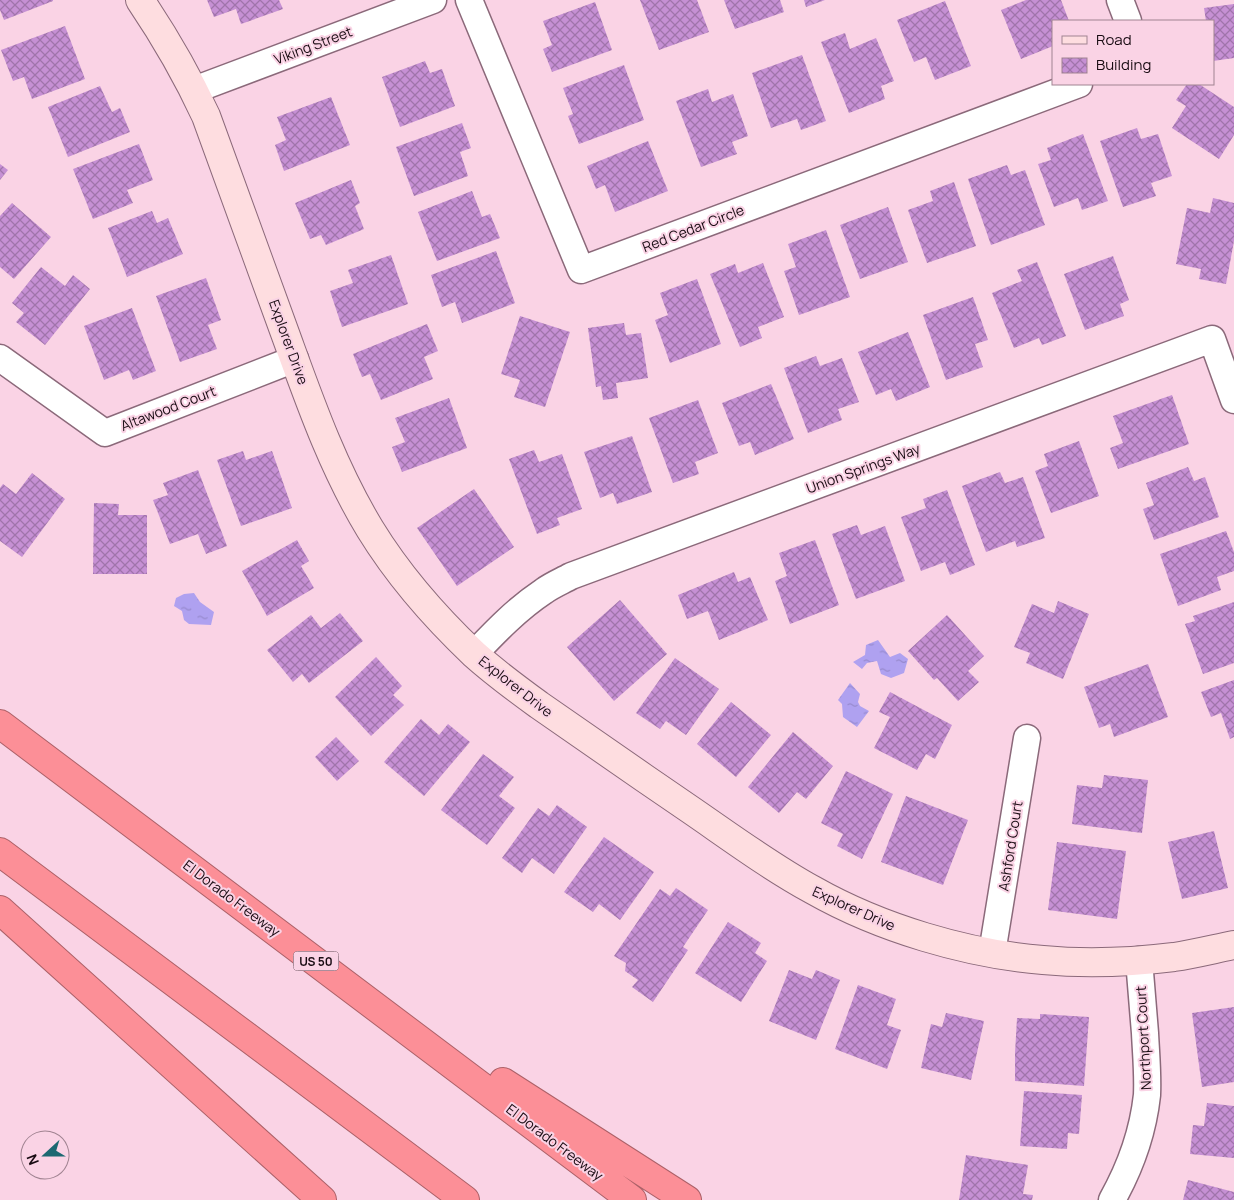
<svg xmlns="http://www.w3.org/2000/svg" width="1234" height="1200" font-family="Manrope,sans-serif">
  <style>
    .water { fill: url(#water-ripples) }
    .building { fill: url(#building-cross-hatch) }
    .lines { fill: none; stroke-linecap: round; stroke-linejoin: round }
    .street-casing { stroke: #8b697a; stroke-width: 29 }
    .secondary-casing { stroke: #8b697a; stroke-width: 30 }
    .highway-casing { stroke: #ac6168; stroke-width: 30 }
    .street { stroke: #fff; stroke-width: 26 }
    .secondary { stroke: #fedde0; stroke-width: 28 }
    .highway { stroke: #fc8f97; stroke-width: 28 }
    .labels { text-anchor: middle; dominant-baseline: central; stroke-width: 4; stroke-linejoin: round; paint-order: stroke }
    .shield { fill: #fad3e5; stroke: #5c4751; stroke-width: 1 }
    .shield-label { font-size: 12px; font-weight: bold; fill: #180b12 }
    .street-label { font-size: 14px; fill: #180b12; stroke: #fad3e5 }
  </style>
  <defs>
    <pattern id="water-ripples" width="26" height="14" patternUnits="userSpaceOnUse" patternTransform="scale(1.25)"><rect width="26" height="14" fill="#afa1f0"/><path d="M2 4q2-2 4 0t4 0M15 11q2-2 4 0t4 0" fill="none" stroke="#9689cd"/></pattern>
    <pattern id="building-cross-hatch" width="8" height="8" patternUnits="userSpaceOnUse" patternTransform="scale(1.25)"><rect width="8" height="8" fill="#c690d4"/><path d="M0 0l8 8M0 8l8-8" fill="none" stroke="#a074ab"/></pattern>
  </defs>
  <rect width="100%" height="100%" fill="#fad3e5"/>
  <!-- water -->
  <path class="water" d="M194,593L200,602L214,612L211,625L189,624L184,620L182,611L174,606L176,598L184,594Z
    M878,640L890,657L900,653L908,659L904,673L891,678L881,674L877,661L867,663L862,669L853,662L865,655L866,645Z
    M850,683L860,694L858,702L860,706L869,711L857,727L843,717L842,704L838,700Z"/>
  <!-- building -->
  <path class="building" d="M0,0H53V1L4,20L0,10Z
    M207,0H279L283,9L241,24L236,9L214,17Z
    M640,0H697L709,32L659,50Z
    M724,0H780L784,12L735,29Z
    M804,0H825L806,7Z
    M1026,0H1061L1069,21H1053V46L1021,59L1001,10Z
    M945,1L971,66L935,80L926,57L914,62L897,20Z
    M595,2L612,50L552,72L543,49L552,45L543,21Z
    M1234,4V58L1213,61V21H1206L1204,8Z
    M65,26L85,79L32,99L24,77L13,81L1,50Z
    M845,33L850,49L876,38L894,81L881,86L885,99L849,113L821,42Z
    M802,55L826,121L801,130L797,119L771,128L752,73Z
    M425,61L430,73L442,69L455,106L400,127L382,77Z
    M624,65L644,120L579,144L568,116L573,114L563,88Z
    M1187,84H1199L1234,107V135L1219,159L1172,128L1186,106L1176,100Z
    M100,86L112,112L120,108L130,132L68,157L48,107Z
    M708,89L712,102L733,94L748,136L732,142L737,154L701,167L676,101Z
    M331,97L350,145L284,171L275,145L286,140L277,117Z
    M462,123L471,148L460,152L468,176L414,196L396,147Z
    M1137,128L1141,139L1158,134L1172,176L1151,183L1156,196L1123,207L1100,141Z
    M1083,134L1108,201L1082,210L1078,198L1054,207L1038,164L1051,160L1047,148Z
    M648,141L668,191L615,212L605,185L596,189L587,166Z
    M139,144L153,180L127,190L133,203L93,219L73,169Z
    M0,164L8,170L0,180Z
    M1007,165L1011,175L1025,170L1045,225L991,245L968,179Z
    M351,180L360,203L355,206L364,229L326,245L321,235L310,239L295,203Z
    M954,182L976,246L927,263L908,210L933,201L930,191Z
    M472,191L482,217L490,214L500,238L437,261L418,212Z
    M1213,198L1234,203V241L1226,284L1199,279L1201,269L1176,264L1187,208L1210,213Z
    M12,203L51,237L14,279L0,267V216Z
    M888,207L908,262L860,279L840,225Z
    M152,211L157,223L168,218L183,254L127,277L108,228Z
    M826,230L850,297L799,315L784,271L796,267L788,244Z
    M496,251L515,303L462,323L455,302L442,307L431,275Z
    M391,255L408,304L342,327L330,291L353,283L348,270Z
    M1113,256L1129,300L1120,304L1124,316L1085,330L1064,274Z
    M1037,262L1066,336L1042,345L1039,338L1014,348L992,293L1022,281L1017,270Z
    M763,263L784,317L758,327L762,338L740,347L710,274L735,264L738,273Z
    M41,267L65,286L73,275L90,289L45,345L16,322L24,313L12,303Z
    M206,278L221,320L208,325L217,349L180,362L156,296Z
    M697,279L721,344L670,363L655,320L668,315L660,293Z
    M973,297L988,340L975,344L983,367L946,380L923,315Z
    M132,308L156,371L133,380L129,370L104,380L84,326Z
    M520,316L570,332L545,407L514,397L520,380L501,374Z
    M624,323L626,335L641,333L648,378L616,383L618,398L603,400L601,386L596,387L588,328Z
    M427,324L438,351L424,357L433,379L381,400L370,374L362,377L353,354Z
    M908,332L930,387L896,401L891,389L876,395L858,352Z
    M816,356L820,366L842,358L859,402L838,409L842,420L808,433L784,368Z
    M771,384L794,439L755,455L750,442L739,446L722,403Z
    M1172,395L1189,444L1118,469L1110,448L1123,443L1113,416Z
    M449,398L467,448L402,472L392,447L405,442L395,418Z
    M698,400L718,453L695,462L699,474L673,483L649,418Z
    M632,436L652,492L617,504L613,493L600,498L584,452Z
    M1079,441L1099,496L1051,513L1035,471L1048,466L1044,454Z
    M534,450L539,462L562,454L582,509L557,518L560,525L537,534L509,459Z
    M243,451L246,460L272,451L292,508L241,526L217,460Z
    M1188,467L1194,481L1205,477L1219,517L1154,540L1143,509L1154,505L1146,483Z
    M198,470L227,546L206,554L198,534L170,544L153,500L168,495L163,483Z
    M1000,472L1005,483L1023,477L1045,538L1017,547L1015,541L986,552L962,486Z
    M32,473L65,499L22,557L0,541V488L3,484L16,494Z
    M474,489L514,547L457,586L417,528Z
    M947,490L975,565L950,575L945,562L921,571L901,517L926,508L923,499Z
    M94,503L119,504L118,515H147V574H93Z
    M857,525L861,535L885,526L905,581L856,599L832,534Z
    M1226,531L1234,552V571L1217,577L1221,590L1178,606L1160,554Z
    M297,540L309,561L301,566L314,588L267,616L242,571Z
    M815,540L839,605L790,624L775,581L787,576L779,553Z
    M734,572L738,582L750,577L768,620L719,640L708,611L687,619L678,595Z
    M620,600L667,654L614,701L567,647Z
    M1058,601L1089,614L1063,679L1026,663L1030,653L1014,647L1032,604L1054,613Z
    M1234,602V663L1203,674L1185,624L1195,621L1193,616Z
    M340,613L363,641L309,683L302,674L293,682L267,650L311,615L321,628Z
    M947,615L984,656L968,671L979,682L958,701L937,678L934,680L908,651Z
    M376,657L402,686L393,695L404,705L371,736L335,697Z
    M675,658L719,689L686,735L666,721L660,729L636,713Z
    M1148,664L1168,717L1114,737L1110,724L1099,728L1084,687Z
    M1234,680V737L1230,739L1221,713L1211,717L1201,692Z
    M890,692L952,725L935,759L926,754L917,770L874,748L890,717L879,712Z
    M731,702L771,735L736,777L697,744Z
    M421,719L439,735L448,724L470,742L424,796L384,762Z
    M793,732L833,766L806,799L797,792L779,813L748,787Z
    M336,737L359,761L337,781L315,757Z
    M483,754L514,777L499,796L515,808L487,845L441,810Z
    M846,771L893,794L862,859L837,846L843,834L821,823Z
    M1104,775L1148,780L1142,833L1072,824L1077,785L1102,788Z
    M906,796L968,820L943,885L881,862Z
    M557,805L587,827L554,874L532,858L522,873L502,858L538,808L549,816Z
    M1214,831L1228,888L1182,899L1168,842Z
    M604,837L654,872L620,920L599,904L593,912L564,892Z
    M1057,842L1126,851L1117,919L1048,910Z
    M676,888L708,910L683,947L688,950L653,1002L632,987L638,980L625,971L626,963L614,956L660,889L670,896Z
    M728,922L761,943L755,953L767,961L741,1002L695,973Z
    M789,970L812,979L816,970L840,980L816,1040L769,1021Z
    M858,985L896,999L887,1025L901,1030L887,1069L835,1049Z
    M1234,1007V1082L1202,1087L1192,1013Z
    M946,1013L984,1021L971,1080L921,1068L931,1024L942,1027Z
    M1040,1014L1089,1017L1084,1086L1015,1081V1053L1017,1018L1040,1019Z
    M1024,1091L1082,1095L1079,1134L1068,1133L1067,1149L1020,1146Z
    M1207,1103L1234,1106V1158L1190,1154L1193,1125L1204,1126Z
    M966,1155L1028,1165L1023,1194L1033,1195L1032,1200H959Z
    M1188,1180L1234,1192V1200H1183Z"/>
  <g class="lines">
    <!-- street casing -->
    <g class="street-casing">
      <path id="street" d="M469,0L581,270L1079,84
        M1120,0L1128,21
        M194,90L433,0
        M0,358L105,433L295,359
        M474,654C496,631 517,609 544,591C552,585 562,581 571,576L1212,339L1234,400
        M992,953L1027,738
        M1112,1200C1130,1168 1143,1132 1147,1095C1148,1074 1146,1054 1145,1033C1143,1009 1141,984 1139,960"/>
    </g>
    <!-- secondary casing -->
    <g class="secondary-casing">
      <path id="secondary" d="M140,0C165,37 187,75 206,116C232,189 259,262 286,336C310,402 333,468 370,529C397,573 436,618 474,654C494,672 517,689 539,705C588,739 638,774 688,808C729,836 769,866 813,890C880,928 967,954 1043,960C1084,964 1133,962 1174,957C1194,954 1214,949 1234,945"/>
    </g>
    <!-- highway casing -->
    <g class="highway-casing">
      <path id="highway" d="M0,724L632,1200
        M0,852L465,1200
        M0,910L322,1200
        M503,1082L687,1200"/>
    </g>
    <!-- street -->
    <use href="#street" class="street"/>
    <!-- secondary -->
    <use href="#secondary" class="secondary"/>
    <!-- highway -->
    <use href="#highway" class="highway"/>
  </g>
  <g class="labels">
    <!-- shield labels -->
    <rect class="shield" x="293.5" y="951.5" width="45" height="19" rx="4"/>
    <g class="shield-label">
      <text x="316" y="961">US 50</text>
    </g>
    <!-- street labels -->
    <g class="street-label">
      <text transform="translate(313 45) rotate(-21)">Viking Street</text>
      <text transform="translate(693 228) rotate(-21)">Red Cedar Circle</text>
      <text transform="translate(289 342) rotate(70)">Explorer Drive</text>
      <text transform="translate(168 408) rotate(-21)">Altawood Court</text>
      <text transform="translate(863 468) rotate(-20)">Union Springs Way</text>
      <text transform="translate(516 686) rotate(38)">Explorer Drive</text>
      <text transform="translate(1010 846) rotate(-81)">Ashford Court</text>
      <text transform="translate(232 898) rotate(37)">El Dorado Freeway</text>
      <text transform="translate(854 908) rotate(24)">Explorer Drive</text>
      <text transform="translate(1143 1038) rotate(-93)">Northport Court</text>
      <text transform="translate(555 1142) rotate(37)">El Dorado Freeway</text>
    </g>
  </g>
  <!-- legend -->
  <rect x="1052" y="20" width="162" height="65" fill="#fad3e5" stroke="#a08391"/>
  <rect x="1062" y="36" width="25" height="8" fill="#fedde0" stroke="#a08391"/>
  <text x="1096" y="45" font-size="15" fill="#180b12">Road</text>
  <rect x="1062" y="58" width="25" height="15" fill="url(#building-cross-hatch)" stroke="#a08391"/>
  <text x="1096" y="70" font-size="15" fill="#180b12">Building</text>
  <!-- north arrow -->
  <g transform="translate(45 1155) rotate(249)"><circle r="24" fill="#fad3e5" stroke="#a08391"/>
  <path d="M0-4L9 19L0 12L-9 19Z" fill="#1c6871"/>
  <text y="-8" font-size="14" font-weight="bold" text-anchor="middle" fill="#180b12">N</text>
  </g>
</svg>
